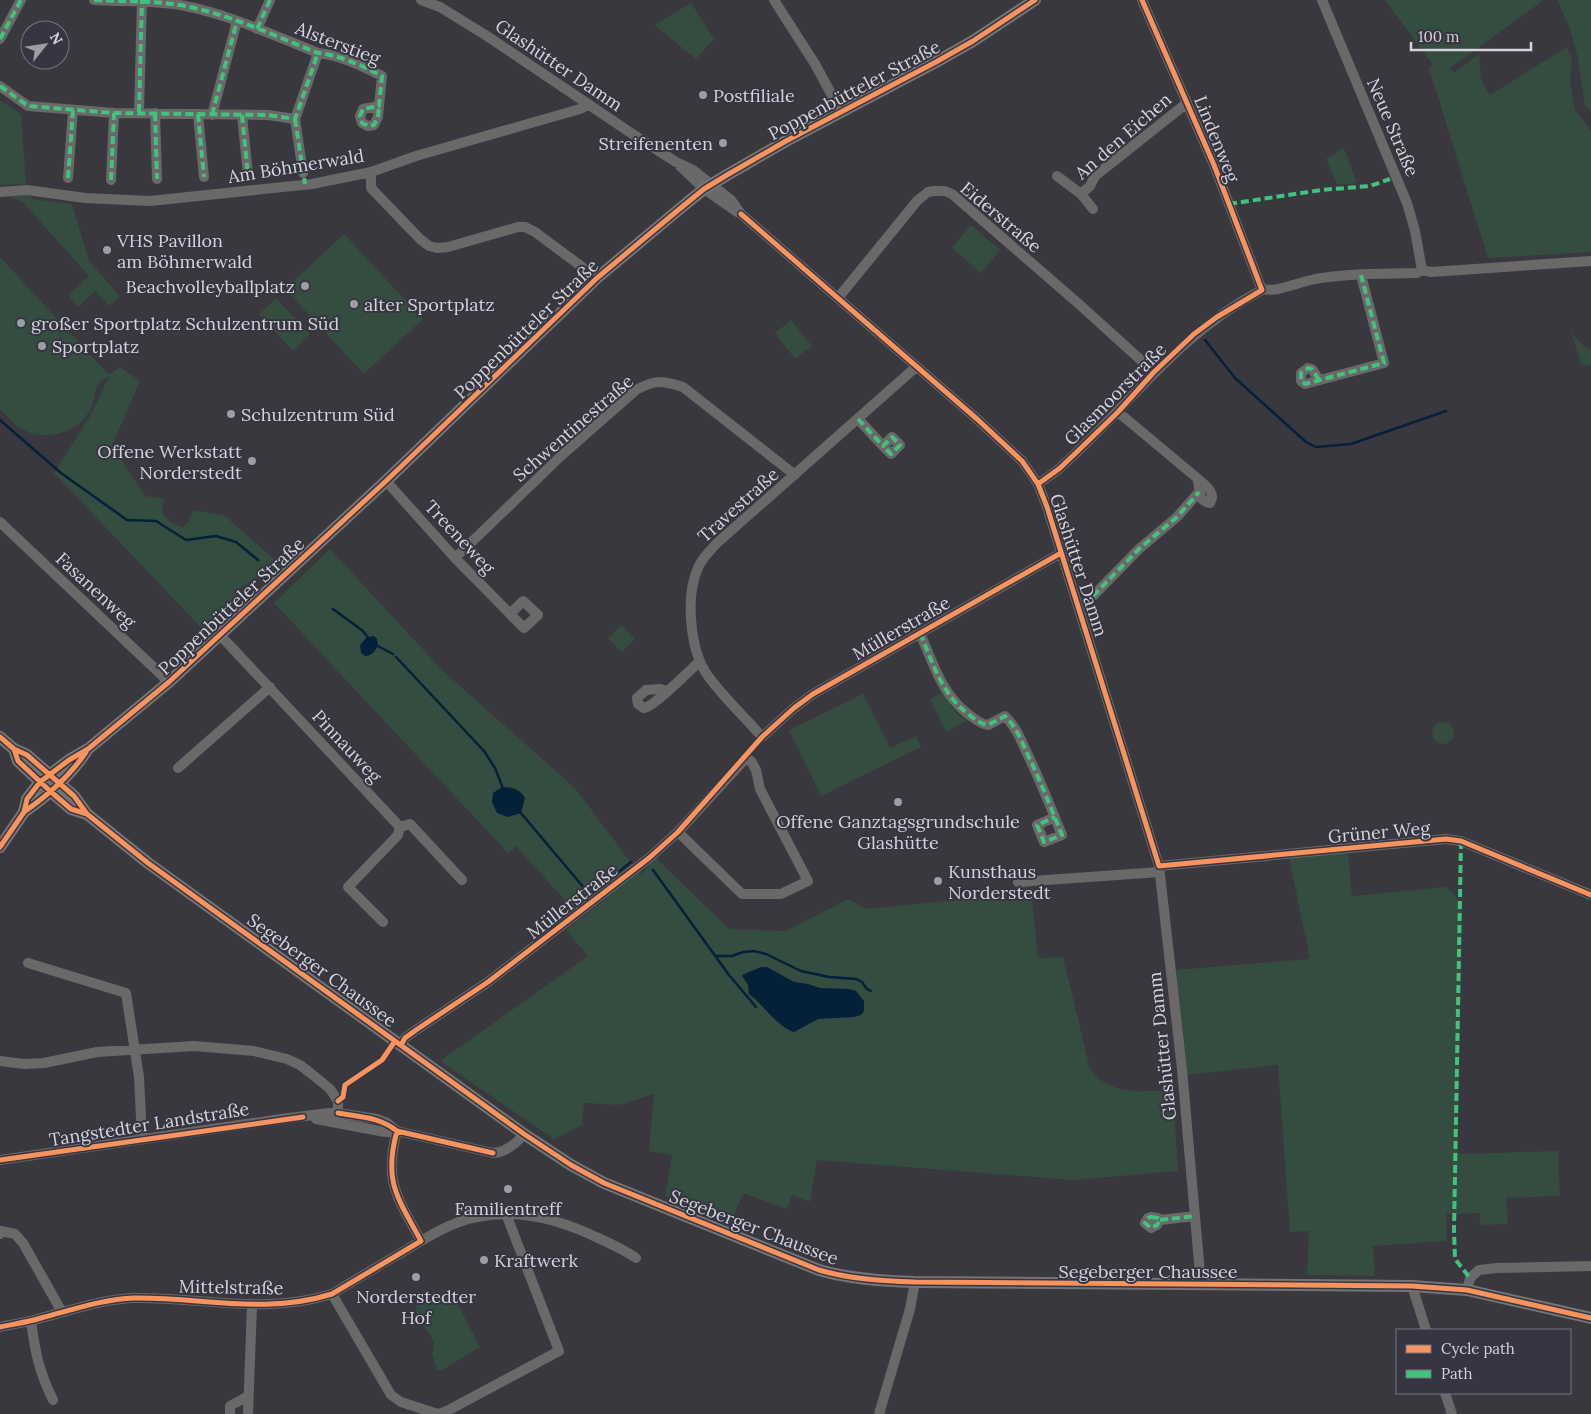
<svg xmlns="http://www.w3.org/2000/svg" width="1591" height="1414" font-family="Lora,serif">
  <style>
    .green { fill: #354c40; fill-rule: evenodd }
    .water { fill: #052039 }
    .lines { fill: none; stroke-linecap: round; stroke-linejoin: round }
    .stream { stroke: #052039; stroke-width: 2.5 }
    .minor { stroke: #6a6868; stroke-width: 10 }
    .major { stroke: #757473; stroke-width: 12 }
    .quiet { stroke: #40c37c; stroke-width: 4; stroke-dasharray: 8 4; stroke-linecap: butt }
    .cycleway-casing { stroke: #363542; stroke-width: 8 }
    .cycleway { stroke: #f8935d; stroke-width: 5 }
    .poi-dot { fill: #9d9da4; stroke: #363542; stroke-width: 2 }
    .labels { text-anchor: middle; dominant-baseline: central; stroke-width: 4; stroke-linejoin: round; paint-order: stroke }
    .street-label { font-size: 18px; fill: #d3d3db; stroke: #363542 }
    .poi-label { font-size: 18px; fill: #d3d3db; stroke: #363542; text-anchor: start }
  </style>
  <rect width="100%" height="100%" fill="#39383f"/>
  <!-- green -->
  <path class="green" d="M1385,0H1544L1450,68L1454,73L1479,54L1481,80L1490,95L1567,47L1572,59L1570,81L1575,110L1591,130V252L1488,258L1429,68L1433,65Z
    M1557,0H1591V112L1585,106L1577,54L1569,26Z
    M691,3L714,39L696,59L654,25Z
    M0,100L21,114L26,184L0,185Z
    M1344,148L1357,183L1337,185L1326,159Z
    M27,190L32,199L72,204L89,261L120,296L109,306L95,291L78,307L68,295L89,276L22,201L11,198Z
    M971,225L1000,250L981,273L952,248Z
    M344,234L423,319L364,374L285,289Z
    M0,257L109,375L120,367L140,381L112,446L145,496L165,499C164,503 161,508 162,512C165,519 176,526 183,527L188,523L193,510L225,516L282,566L260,575L239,589L232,610L206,633L54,473L92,413L109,376C105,378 99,383 97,386C94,392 94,403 89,412C74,435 43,442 20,428C12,423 6,415 0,409Z
    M276,298L310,335L293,351L259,314Z
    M791,320L812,346L795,359L775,333Z
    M1571,331L1578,341L1591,350V366L1581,364Z
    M330,549L443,671L575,788L632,864L642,874L655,857L729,929L786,931L848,899L867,909L1019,894V875L1032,897L1038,958L1063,957L1090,1069C1112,1097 1141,1091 1173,1090L1178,1171L1073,1180L817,1160L810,1202L792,1195L787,1209L743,1193L730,1226L665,1196L672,1155L649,1151L654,1094L619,1105L584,1103L582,1125L554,1139L440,1061L588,956L566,930L602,902L594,891L571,907L516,846L508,853L274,603ZM766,967L794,982L808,984L820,988L833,990L826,1018L818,1019L794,1032C776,1026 764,1005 749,994L748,985L742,976Z
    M622,625L635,639L622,652L608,638Z
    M942,693L958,715L967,721L946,732L930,699Z
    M863,694L890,748L916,736L921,747L821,796L789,730Z
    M1432 733a11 11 0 1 1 22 0a11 11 0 1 1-22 0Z
    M1348,853L1352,896L1447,887L1462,905L1458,1154L1558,1151L1560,1196L1506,1198L1508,1224L1481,1225L1479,1213L1446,1214L1447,1241L1373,1246L1375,1276L1307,1275L1309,1231L1290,1232L1278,1065L1188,1075L1176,970L1310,959L1289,857Z
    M432,1292L453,1295L480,1347L441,1371L437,1369L432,1353C441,1335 416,1326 416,1309C416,1307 417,1304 418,1301Z"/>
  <!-- water -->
  <path class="water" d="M374,636L377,639C380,647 373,656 365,656L361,653L360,645L367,637Z
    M502,787C512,787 520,789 525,798L521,813L508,817L497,813L492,802L493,793Z
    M761,967H767L794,982L808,984L820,988L849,989L856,991L864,1001V1011L861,1015L854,1017L818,1019L794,1032C776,1026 764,1005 749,994L748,985L742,975Z"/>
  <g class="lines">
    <!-- stream -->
    <path class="stream" d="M1205,340L1235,378L1306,442L1316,447L1351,444L1446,411
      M0,420L61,473L127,520L156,521L186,540L216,536L236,542L258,560
      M333,609L363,631L369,639
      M376,645L393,654
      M396,657L484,751L495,768L504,791
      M520,812L590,895L631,862
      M653,870L729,975L756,1007
      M716,956H732L743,952L754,951L766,954L801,971L829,977L856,979L862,982L867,989L871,991"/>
    <!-- minor -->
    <path class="minor" d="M94,0C125,2 153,0 185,6C231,15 275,36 318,53C340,55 362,66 382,76L379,106L363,109L360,116L362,123L368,126L374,125L378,117L379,106
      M421,0L440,7L487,36L634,135L676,162L693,170L731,200L741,214L977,419L1022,461L1038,484L1047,507L1159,866L1182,1069L1201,1285
      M774,0L815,64L841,112
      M1142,0L1214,165L1262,290
      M1322,0L1407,203L1415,231L1422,270
      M257,29L270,0
      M0,39L21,0
      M0,86L28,106L114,113L268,115L295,119L318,53
      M139,112L142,0
      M155,113L157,179
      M198,114L204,177
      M212,115L237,21
      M242,115L248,175
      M295,119L303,173
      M680,166L704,189L737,212
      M371,172V188L420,239L429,246L437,248L448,247L518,227H525L535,232L597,278
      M1057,176L1081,194L1093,209
      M68,178L73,110
      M111,180L114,113
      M0,192L27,190L85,198L150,201L312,184L371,172L416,156L580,109L588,105
      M1081,194L1090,186L1095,176L1187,103
      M838,298L917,201L928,192L934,191H945L952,194L1080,305L1154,372
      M916,367L717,543C710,551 701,559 698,568C685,597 690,651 708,676C724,698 745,717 762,737L794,708L813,694L1061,553
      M1319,380L1312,369L1308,368L1301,373V381L1305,384L1384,363L1361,275
      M1118,412L1197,478C1201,488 1196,501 1210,503C1217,492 1204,485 1197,478
      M858,419L883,446L892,437L900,445L891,454L883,446
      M386,481L455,558L459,562L524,628L538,615L523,601L510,614
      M1038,484C1046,478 1055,473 1062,466C1129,406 1178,334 1260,291C1265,288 1272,291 1278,289C1291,286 1302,282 1315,279C1348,273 1383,274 1417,273L1422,270L1431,272L1591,261
      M0,522L169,682
      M455,558L562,455L636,390C655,379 663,381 683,387L795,475
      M1093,596L1139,549L1177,517L1199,492
      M920,633C933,663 941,693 968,714C975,719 980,724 988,725L1005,716C1015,726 1020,737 1025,749C1039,777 1050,806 1062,835L1044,842L1037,825L1055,817
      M220,635L400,827
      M667,691L660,689L646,690L637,698L638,704L644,708C654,707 690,670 700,661
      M178,768L270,687
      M400,827L410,824L462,880
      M1159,866L1446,839L1461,841L1591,895
      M1018,882L1160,872
      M383,922L348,887L398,835L400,827
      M28,963L126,993L139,1077L142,1139
      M401,1045L405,1038L416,1030L488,982L649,858L678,832L744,760L751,761L756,770L760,789L808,881L781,894H742L678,832
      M0,1061L24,1064L44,1063L97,1052L194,1046L254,1051L287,1059L300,1065L313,1075L330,1089L338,1101V1113
      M316,1119L385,1132L397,1131L493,1153C507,1152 516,1144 524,1134
      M397,1131C383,1182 398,1198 421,1241
      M0,1160L281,1119L329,1113H338L377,1119L387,1123L397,1131
      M1151,1217L1158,1218L1160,1220L1157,1225L1151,1228L1145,1223L1148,1218Z
      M1160,1220L1195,1216
      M0,1234L1,1231L15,1234L23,1243L62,1312
      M1412,1286L1426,1330
      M1467,1290L1470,1278L1479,1270L1497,1268L1591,1266
      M332,1294L391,1395L401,1402L438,1414
      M31,1321C35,1351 39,1372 53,1400
      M0,1327C14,1324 28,1322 41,1318C72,1310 103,1299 134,1298C202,1297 265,1315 332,1294C355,1280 378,1266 401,1253C424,1239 450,1222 477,1217C514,1209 550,1217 585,1232C602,1240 620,1247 636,1258
      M1445,1393L1452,1414
      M230,1414V1406L248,1396
      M248,1414L252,1305
      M439,1414L449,1410L559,1351L506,1214
      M879,1414L910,1309L915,1282"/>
    <!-- major -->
    <path class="major" d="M0,737L14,749L27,755L74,796L87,814L148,863L524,1134L571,1165L604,1183L819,1270C850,1279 883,1281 915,1282L1412,1286L1467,1290L1591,1318
      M14,749L18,761L50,791L71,809L87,814
      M24,812C47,796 70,776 86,752
      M0,847L24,812L27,799L40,782L69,760L88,749L169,682L386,481L597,278L677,211L704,189L727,175L786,141L936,62L973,41L1035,0"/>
    <!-- quiet -->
    <path class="quiet" d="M94,0C125,2 153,0 185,6C231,15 275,36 318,53C340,55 362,66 382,76L379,106L363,109L360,116L362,123L368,126L374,125L378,117L379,106
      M257,29L270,0
      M0,39L21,0
      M0,86L28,106L114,113L268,115L295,119L318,53
      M139,112L142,0
      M155,113L157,179
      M198,114L204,177
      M212,115L237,21
      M242,115L248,175
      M295,119L305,184
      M68,178L73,110
      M111,180L114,113
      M1229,204L1321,190L1370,186L1390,179
      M1319,380L1312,369L1308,368L1301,373V381L1305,384L1384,363L1361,275
      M858,419L883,446L892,437L900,445L891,454L883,446
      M1093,596L1139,549L1177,517L1199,492
      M920,633C933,663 941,693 968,714C975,719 980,724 988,725L1005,716C1015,726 1020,737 1025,749C1039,777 1050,806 1062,835L1044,842L1037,825L1055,817
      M1461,841L1454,1230L1455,1259L1470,1278
      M1151,1217L1158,1218L1160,1220L1157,1225L1151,1228L1145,1223L1148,1218Z
      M1160,1220L1195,1216"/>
    <!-- cycleway casing -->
    <g class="cycleway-casing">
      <path id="cycleway" d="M741,214L977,419L1022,461L1038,484L1047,507L1159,866L1446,839L1461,841L1591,895
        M1038,484L1060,468L1081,448L1118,412L1154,372L1194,334L1217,317L1262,290L1214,165L1142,0
        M0,737L14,749L27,755L74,796L87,814L148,863L524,1134L571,1165L604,1183L819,1270C850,1279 883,1281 915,1282L1412,1286L1467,1290L1591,1318
        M14,749L18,761L50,791L71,809L87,814
        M24,812C47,796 70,776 86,752
        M0,847L24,812L27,799L40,782L69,760L88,749L169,682L386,481L597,278L677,211L704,189L727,175L786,141L936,62L973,41L1035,0
        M401,1045L405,1038L416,1030L488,982L649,858L678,832L762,737L794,708L813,694L1061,553
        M338,1101L343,1097L345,1085L382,1060L395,1041
        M338,1113C361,1117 379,1117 397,1131L493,1153
        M0,1160L303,1117
        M0,1327C14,1324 28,1322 41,1318C72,1310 103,1299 134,1298C202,1297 265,1315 332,1294L421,1241C398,1198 383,1182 397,1131"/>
    </g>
    <!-- cycleway -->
    <use href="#cycleway" class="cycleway"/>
  </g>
  <!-- markers -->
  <g class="poi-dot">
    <circle cx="703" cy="95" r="5"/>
    <circle cx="723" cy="143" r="5"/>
    <circle cx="107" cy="250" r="5"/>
    <circle cx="305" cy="286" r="5"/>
    <circle cx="354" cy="304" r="5"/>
    <circle cx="21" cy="323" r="5"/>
    <circle cx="42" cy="346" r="5"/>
    <circle cx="231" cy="414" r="5"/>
    <circle cx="252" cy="461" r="5"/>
    <circle cx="898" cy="802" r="5"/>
    <circle cx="938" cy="881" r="5"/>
    <circle cx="508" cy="1189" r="5"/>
    <circle cx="484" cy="1260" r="5"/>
    <circle cx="416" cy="1277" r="5"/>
  </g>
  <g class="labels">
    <!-- street labels -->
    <g class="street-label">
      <text transform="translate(338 43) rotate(21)">Alsterstieg</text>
      <text transform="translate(559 65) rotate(34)">Glashütter Damm</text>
      <text transform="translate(854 90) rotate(-28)">Poppenbütteler Straße</text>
      <text transform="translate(1393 127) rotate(67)">Neue Straße</text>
      <text transform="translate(1123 136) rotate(-41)">An den Eichen</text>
      <text transform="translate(1217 139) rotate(68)">Lindenweg</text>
      <text transform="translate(296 166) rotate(-9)">Am Böhmerwald</text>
      <text transform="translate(1001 217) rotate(40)">Eiderstraße</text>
      <text transform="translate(526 329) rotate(-44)">Poppenbütteler Straße</text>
      <text transform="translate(1115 394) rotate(-45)">Glasmoorstraße</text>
      <text transform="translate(573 428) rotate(-41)">Schwentinestraße</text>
      <text transform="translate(738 505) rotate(-42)">Travestraße</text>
      <text transform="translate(460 537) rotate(47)">Treeneweg</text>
      <text transform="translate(1079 565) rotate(72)">Glashütter Damm</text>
      <text transform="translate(96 590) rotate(43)">Fasanenweg</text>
      <text transform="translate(231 606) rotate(-43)">Poppenbütteler Straße</text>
      <text transform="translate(901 628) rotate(-30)">Müllerstraße</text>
      <text transform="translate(347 746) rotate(47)">Pinnauweg</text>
      <text transform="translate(1379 832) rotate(-5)">Grüner Weg</text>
      <text transform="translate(572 901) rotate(-38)">Müllerstraße</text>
      <text transform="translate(322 970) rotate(36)">Segeberger Chaussee</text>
      <text transform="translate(1162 1046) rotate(-96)">Glashütter Damm</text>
      <text transform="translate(149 1124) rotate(-9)">Tangstedter Landstraße</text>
      <text transform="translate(754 1227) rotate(21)">Segeberger Chaussee</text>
      <text x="1148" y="1271">Segeberger Chaussee</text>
      <text transform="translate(231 1287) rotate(1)">Mittelstraße</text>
    </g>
    <!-- poi labels -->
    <g class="poi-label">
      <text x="713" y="95">Postfiliale</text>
      <text x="713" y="143" text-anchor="end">Streifenenten</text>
      <text x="117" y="240">VHS Pavillon<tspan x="117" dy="21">am Böhmerwald</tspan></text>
      <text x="295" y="286" text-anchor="end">Beachvolleyballplatz</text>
      <text x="364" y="304">alter Sportplatz</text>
      <text x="31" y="323">großer Sportplatz Schulzentrum Süd</text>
      <text x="52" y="346">Sportplatz</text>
      <text x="241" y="414">Schulzentrum Süd</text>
      <text x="242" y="451" text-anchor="end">Offene Werkstatt<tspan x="242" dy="21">Norderstedt</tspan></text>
      <text x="898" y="821" text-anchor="middle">Offene Ganztagsgrundschule<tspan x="898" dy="21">Glashütte</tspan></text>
      <text x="948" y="871">Kunsthaus<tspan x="948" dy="21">Norderstedt</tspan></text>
      <text x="508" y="1208" text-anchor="middle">Familientreff</text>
      <text x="494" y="1260">Kraftwerk</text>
      <text x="416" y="1296" text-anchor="middle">Norderstedter<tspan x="416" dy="21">Hof</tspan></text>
    </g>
  </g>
  <!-- legend -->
  <rect x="1396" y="1329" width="175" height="65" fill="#363542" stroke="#75747f"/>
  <rect x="1406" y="1345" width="25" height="8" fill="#f8935d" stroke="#75747f"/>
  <text x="1441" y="1354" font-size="15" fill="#d3d3db">Cycle path</text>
  <rect x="1406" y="1370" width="25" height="8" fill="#40c37c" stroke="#75747f"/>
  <text x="1441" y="1379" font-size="15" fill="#d3d3db">Path</text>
  <!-- north arrow -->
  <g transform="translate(45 45) rotate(60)"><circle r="24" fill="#363542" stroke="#75747f"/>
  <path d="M0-4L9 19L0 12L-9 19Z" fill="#9d9da4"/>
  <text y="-8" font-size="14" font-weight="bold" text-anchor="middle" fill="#d3d3db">N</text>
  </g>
  <!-- scale -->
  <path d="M1411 42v8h120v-8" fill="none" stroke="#d3d3db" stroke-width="2.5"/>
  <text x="1418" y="42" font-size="15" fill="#d3d3db" stroke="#363542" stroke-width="4" paint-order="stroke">100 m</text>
</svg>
